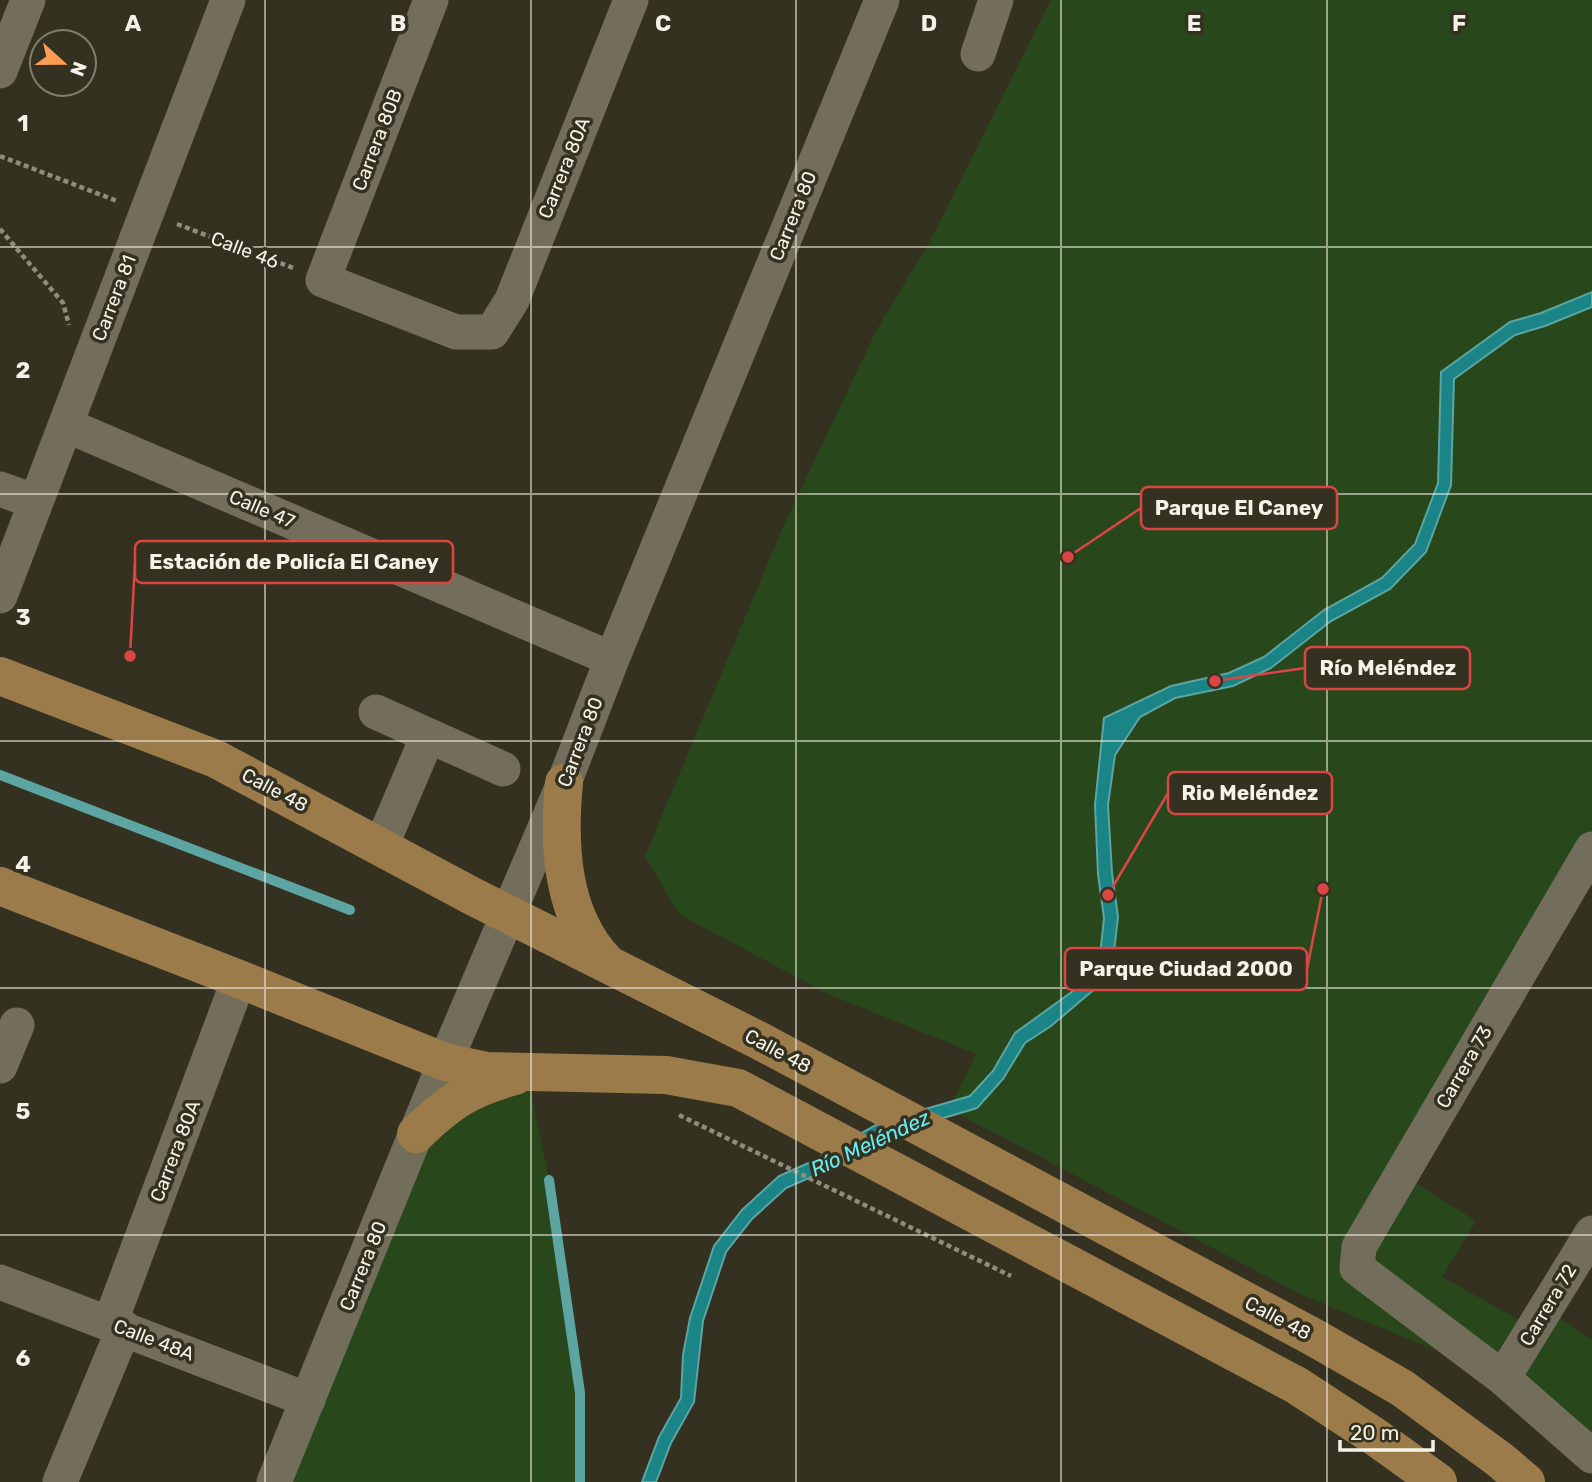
<svg xmlns="http://www.w3.org/2000/svg" width="1592" height="1482" font-family="Rubik,sans-serif">
  <style>
    .green { fill: #28481c }
    .water { fill: #1a8486; stroke: #5ca5a3; stroke-width: 2 }
    .lines { fill: none; stroke-linecap: round; stroke-linejoin: round }
    .stream { stroke: #5ca5a3; stroke-width: 10 }
    .path { stroke: #908d7f; stroke-width: 4.5; stroke-dasharray: 5 3.5; stroke-linecap: butt }
    .minor { stroke: #726e5b; stroke-width: 35 }
    .major { stroke: #9c7b4b; stroke-width: 38 }
    .grid { fill: none; stroke: #f5f3e8; stroke-width: 2; stroke-opacity: 0.55 }
    .labels { text-anchor: middle; dominant-baseline: central; stroke-width: 7; stroke-linejoin: round; paint-order: stroke }
    .street-label { font-size: 19px; fill: #f5f3e8; stroke: #353120 }
    .water-label { font-size: 21px; font-style: italic; fill: #66eff3; stroke: #353120 }
    .grid-label { font-size: 23px; text-anchor: middle; font-weight: bold; fill: #f5f3e8; stroke: #353120; stroke-width: 7; stroke-linejoin: round; paint-order: stroke }
    .leader { fill: none; stroke: #db4645; stroke-width: 2.5 }
    .callout-dot { fill: #db4645; stroke: #353120; stroke-width: 2.5 }
    .callout { fill: #353120; stroke: #db4645; stroke-width: 2.5 }
    .callout-label { font-size: 21px; text-anchor: middle; font-weight: bold; fill: #f5f3e8 }
  </style>
  <rect width="100%" height="100%" fill="#353120"/>
  <!-- green -->
  <path class="green" d="M1051,0H1592V849L1401,1174L1476,1221L1442,1277L1534,1328L1546,1309L1592,1340V1456L1503,1378L1300,1294L949,1109L976,1054L826,993L679,914L645,856L783,527L876,331L934,234Z
    M527,1073L549,1180L580,1393V1482H274L416,1134Z"/>
  <!-- water -->
  <path class="water" d="M1592,292V307L1545,326L1515,335L1454,379L1451,485L1426,552L1390,589L1331,621L1271,668L1233,686L1175,698L1140,717L1115,755L1108,805L1112,873L1118,917L1113,960L1103,982L1051,1026L1025,1043L1003,1079L977,1108L886,1135L818,1174L786,1188L752,1219L726,1252L703,1321L694,1402L671,1443L656,1482H642L659,1437L681,1398L683,1355L690,1318L714,1246L742,1210L779,1176L813,1161L881,1122L970,1096L993,1071L1015,1033L1073,991L1092,973L1100,956L1104,918L1098,874L1095,805L1104,718L1171,686L1229,673L1264,657L1324,610L1382,578L1415,544L1438,483L1441,372L1510,322L1541,313Z"/>
  <g class="lines">
    <!-- stream -->
    <path class="stream" d="M0,775L350,910
      M549,1180L580,1393V1482"/>
    <!-- path -->
    <path class="path" d="M0,156L117,201
      M177,224L293,268
      M0,229L63,303L69,325
      M679,1115L1011,1276"/>
    <!-- minor -->
    <path class="minor" d="M431,0L323,280L456,332H492L512,300L631,0
      M978,54L996,0
      M0,71L28,0
      M66,425L612,659
      M0,489L36,502
      M0,596L228,0
      M376,712L503,769
      M381,846L428,736
      M1592,849L1359,1247L1357,1268L1503,1378L1592,1456
      M0,1066L17,1025
      M0,1282L308,1400
      M110,1323L239,979
      M1503,1378L1592,1233
      M60,1482L124,1328
      M274,1482L445,1062L564,783L612,659L882,0"/>
    <!-- major -->
    <path class="major" d="M0,676L216,759L472,896L760,1041L1315,1338L1402,1388L1500,1460L1526,1482
      M564,783C558,845 561,915 606,962
      M0,886L239,979L445,1062L487,1071L666,1075L738,1088L1296,1385L1374,1436L1438,1482
      M416,1134C450,1101 470,1088 515,1076"/>
  </g>
  <!-- grid -->
  <path class="grid" d="M265,0V1482M531,0V1482M796,0V1482M1061,0V1482M1327,0V1482M0,247H1592M0,494H1592M0,741H1592M0,988H1592M0,1235H1592"/>
  <g class="labels">
    <!-- street labels -->
    <g class="street-label">
      <text transform="translate(377 140) rotate(-69)">Carrera 80B</text>
      <text transform="translate(564 168) rotate(-68)">Carrera 80A</text>
      <text transform="translate(793 216) rotate(-68)">Carrera 80</text>
      <text transform="translate(245 250) rotate(21)">Calle 46</text>
      <text transform="translate(114 298) rotate(-69)">Carrera 81</text>
      <text transform="translate(262 509) rotate(23)">Calle 47</text>
      <text transform="translate(580 742) rotate(-69)">Carrera 80</text>
      <text transform="translate(275 790) rotate(28)">Calle 48</text>
      <text transform="translate(778 1051) rotate(28)">Calle 48</text>
      <text transform="translate(1464 1067) rotate(-60)">Carrera 73</text>
      <text transform="translate(175 1151) rotate(-69)">Carrera 80A</text>
      <text transform="translate(363 1266) rotate(-68)">Carrera 80</text>
      <text transform="translate(1548 1305) rotate(-59)">Carrera 72</text>
      <text transform="translate(1278 1318) rotate(28)">Calle 48</text>
      <text transform="translate(154 1340) rotate(21)">Calle 48A</text>
    </g>
    <!-- water labels -->
    <g class="water-label">
      <text transform="translate(870 1143) rotate(-25)">Río Meléndez</text>
    </g>
  </g>
  <g class="grid-label">
    <text x="133" y="31">A</text>
    <text x="398" y="31">B</text>
    <text x="663" y="31">C</text>
    <text x="929" y="31">D</text>
    <text x="1194" y="31">E</text>
    <text x="1459" y="31">F</text>
    <text x="23" y="131">1</text>
    <text x="23" y="378">2</text>
    <text x="23" y="625">3</text>
    <text x="23" y="872">4</text>
    <text x="23" y="1119">5</text>
    <text x="23" y="1366">6</text>
  </g>
  <!-- callouts -->
  <path class="leader" d="M1068 557L1141 508M130 656L135 562M1215 681L1305 668M1108 895L1168 793M1323 889L1307 969"/>
  <g class="callout-dot">
    <circle cx="1068" cy="557" r="7"/>
    <circle cx="130" cy="656" r="7"/>
    <circle cx="1215" cy="681" r="7"/>
    <circle cx="1108" cy="895" r="7"/>
    <circle cx="1323" cy="889" r="7"/>
  </g>
  <g class="callout">
    <rect x="1141" y="487" width="196" height="42" rx="7"/>
    <rect x="135" y="541" width="318" height="42" rx="7"/>
    <rect x="1305" y="647" width="165" height="42" rx="7"/>
    <rect x="1168" y="772" width="164" height="42" rx="7"/>
    <rect x="1065" y="948" width="242" height="42" rx="7"/>
  </g>
  <g class="callout-label">
    <text x="1239" y="515">Parque El Caney</text>
    <text x="294" y="569">Estación de Policía El Caney</text>
    <text x="1388" y="675">Río Meléndez</text>
    <text x="1250" y="800">Rio Meléndez</text>
    <text x="1186" y="976">Parque Ciudad 2000</text>
  </g>
  <!-- north arrow -->
  <g transform="translate(63 63) rotate(111)"><circle r="33" fill="#353120" stroke="#827f70" stroke-width="2"/>
  <path d="M0-5L12 26L0 18L-12 26Z" fill="#fd9d55"/>
  <text y="-10" font-size="19" font-weight="bold" text-anchor="middle" fill="#f5f3e8">N</text>
  </g>
  <!-- scale -->
  <path d="M1340 1440v10h93v-10" fill="none" stroke="#f5f3e8" stroke-width="3.5"/>
  <text x="1350" y="1440" font-size="21" fill="#f5f3e8" stroke="#353120" stroke-width="5" paint-order="stroke">20 m</text>
</svg>
